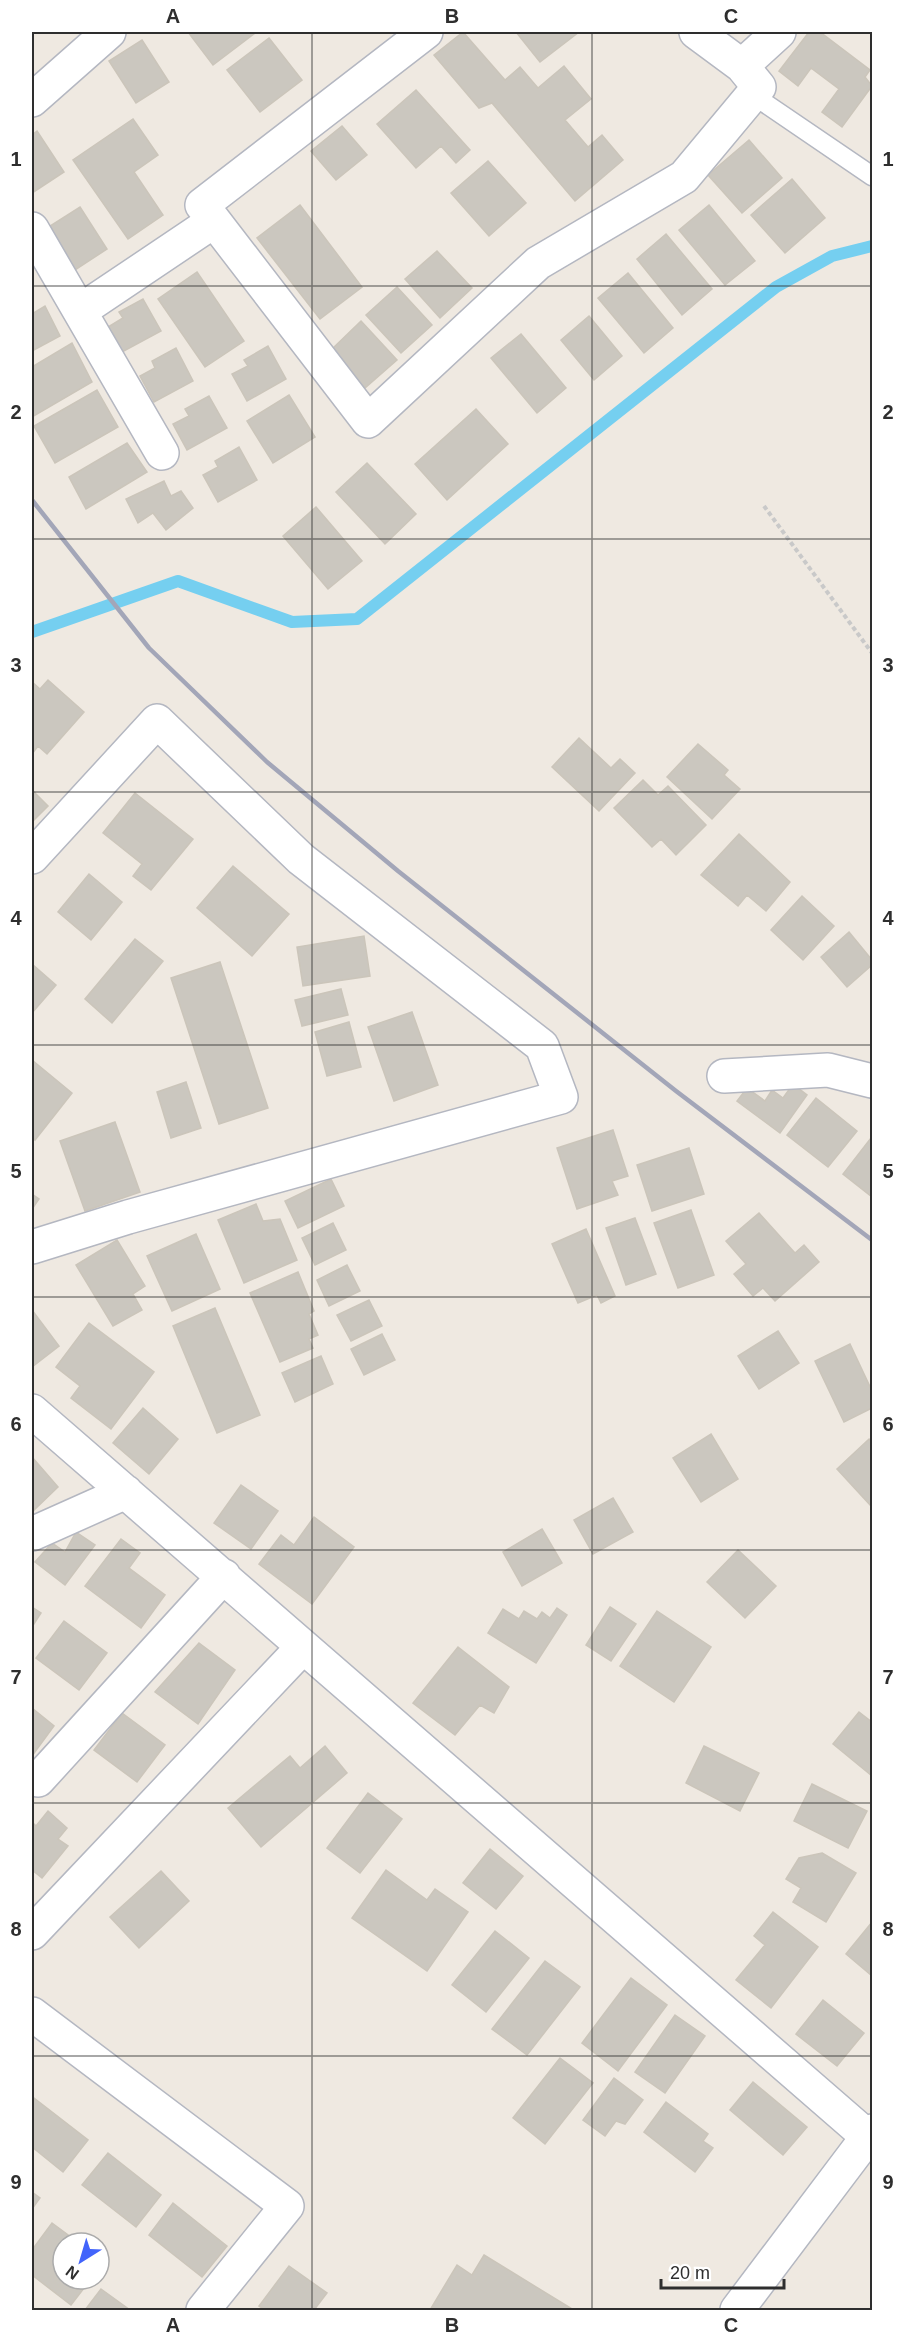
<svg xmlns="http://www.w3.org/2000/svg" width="904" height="2342" font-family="Arial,sans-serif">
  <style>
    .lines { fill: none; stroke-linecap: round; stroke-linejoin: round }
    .stream { stroke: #75cff0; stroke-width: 12 }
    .building { fill: #cbc7bf; stroke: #cbc5ba; stroke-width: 1.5 }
    .service-casing { stroke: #b4b7c1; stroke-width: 21 }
    .minor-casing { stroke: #b4b7c1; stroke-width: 36 }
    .tertiary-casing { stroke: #b4b7c1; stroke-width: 36 }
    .path { stroke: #c9c9c9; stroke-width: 4; stroke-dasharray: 4.5 3; stroke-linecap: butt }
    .service { stroke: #fff; stroke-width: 18 }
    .minor { stroke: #fff; stroke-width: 33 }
    .tertiary { stroke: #fff; stroke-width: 33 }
    .rail { stroke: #a3a6b8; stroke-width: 4.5 }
    .grid { fill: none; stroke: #2e2e2e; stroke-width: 1.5; stroke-opacity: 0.55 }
    .neatline { fill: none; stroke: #2e2e2e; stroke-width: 2 }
    .grid-label { font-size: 20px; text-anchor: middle; font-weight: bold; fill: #2e2e2e }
  </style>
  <rect width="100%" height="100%" fill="#efe9e1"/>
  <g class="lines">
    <!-- stream -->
    <path class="stream" d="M32,632L178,581L292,622L357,619L776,287L832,256L872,246"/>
  </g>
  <!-- building -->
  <path class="building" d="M188,32H254L255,33L213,65Z
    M463,32L505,80L520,67L538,88L564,66L591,99L565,120L588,147L602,135L623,160L575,201L492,103L479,108L434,55Z
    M516,32H579L540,62Z
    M809,32H820L870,70L865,77L872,86L842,127L822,112L839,89L811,68L798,86L779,71Z
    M269,38L302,80L260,112L227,70Z
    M142,40L169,82L136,103L109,61Z
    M416,90L470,150L456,163L441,146L416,168L377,124Z
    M133,119L158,155L134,172L163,215L128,239L73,160Z
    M342,126L367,155L336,180L311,151Z
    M37,131L64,172L32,193V135Z
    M749,140L782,178L742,213L708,175Z
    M488,161L526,203L489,236L451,193Z
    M792,179L825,218L785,253L751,215Z
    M300,205L362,287L320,319L257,238Z
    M709,205L755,261L725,285L679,230Z
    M80,207L107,249L75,270L47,228Z
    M666,234L712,289L682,315L637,259Z
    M437,251L472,288L440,318L405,279Z
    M197,272L244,341L205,367L158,299Z
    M628,273L673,328L644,353L598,298Z
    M397,287L432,325L401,353L366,315Z
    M143,299L161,331L122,352L108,327L123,318L119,312Z
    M45,306L60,336L32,351V314Z
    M589,316L622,356L594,380L561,340Z
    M361,321L397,360L365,388L330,351Z
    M521,334L566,388L537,413L491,358Z
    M72,343L92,382L32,417V367Z
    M268,346L286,379L247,401L232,374L248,366L244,360Z
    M176,348L193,381L154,402L140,376L155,368L152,361Z
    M97,390L118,427L55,463L34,426Z
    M289,395L315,437L273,463L247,421Z
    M209,396L227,428L187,450L173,424L189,416L185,409Z
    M476,409L508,444L447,500L415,464Z
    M127,443L147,472L86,509L69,477Z
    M239,447L257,480L218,502L203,475L218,467L215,461Z
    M367,463L416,514L385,544L336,492Z
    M164,481L171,496L181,491L193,508L166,530L153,513L138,523L126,499Z
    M316,507L362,561L328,589L283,536Z
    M48,680L84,712L47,754L38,746L32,754V682L40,689Z
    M579,738L611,768L620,759L635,773L599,811L552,767Z
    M698,744L728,770L724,775L740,789L712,819L667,777Z
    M643,780L658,795L668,786L706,825L676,855L661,839L652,847L614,808Z
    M32,790L48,806L32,822Z
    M135,793L193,839L151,890L133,876L142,864L103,833Z
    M739,834L790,882L766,911L747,895L738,906L701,875Z
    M233,866L289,914L252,956L197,908Z
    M89,874L122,902L91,940L58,912Z
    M802,896L834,926L803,960L771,930Z
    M849,932L872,960V965L847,987L821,957Z
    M364,936L370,976L303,986L297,947Z
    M135,939L163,961L112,1023L85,999Z
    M220,962L268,1108L219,1124L171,978Z
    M32,964L56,985L32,1013Z
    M341,989L348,1015L302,1026L295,1000Z
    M412,1012L438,1085L394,1101L368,1027Z
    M349,1022L361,1067L327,1076L315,1032Z
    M32,1060L72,1093L35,1140L32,1137Z
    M186,1082L201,1128L171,1138L157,1092Z
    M793,1084L807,1095L780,1133L737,1101L747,1088L765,1101L772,1090L783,1098Z
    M816,1098L857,1131L828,1167L787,1135Z
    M115,1122L140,1192L85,1211L60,1141Z
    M613,1130L628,1176L612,1181L618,1195L577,1209L557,1148Z
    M871,1138H872V1197L843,1174Z
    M689,1148L704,1194L652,1211L637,1165Z
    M331,1179L344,1206L298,1228L285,1201Z
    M32,1194L39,1199L32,1209Z
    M256,1204L263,1221L280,1219L297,1260L244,1283L218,1220Z
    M691,1210L714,1275L678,1288L654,1223Z
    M759,1213L795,1253L804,1245L819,1262L775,1301L763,1288L753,1296L734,1274L746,1264L726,1241Z
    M635,1218L656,1274L626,1285L606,1228Z
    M333,1223L346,1250L315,1265L302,1238Z
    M586,1229L615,1296L601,1303L597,1295L578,1303L552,1244Z
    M196,1234L220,1289L172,1311L147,1256Z
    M117,1240L145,1286L133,1294L142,1310L113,1326L76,1265Z
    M347,1265L360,1291L329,1306L317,1280Z
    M298,1272L314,1311L309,1314L318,1335L309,1339L313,1348L280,1362L250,1293Z
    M369,1300L382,1326L351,1341L337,1315Z
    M215,1308L260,1415L217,1433L173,1326Z
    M32,1310L59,1346L32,1367Z
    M89,1323L154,1372L111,1429L71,1398L80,1386L56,1367Z
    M778,1331L799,1363L759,1389L738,1356Z
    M382,1334L395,1360L364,1375L351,1349Z
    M850,1344L872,1391V1408L844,1422L815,1361Z
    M321,1356L333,1384L295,1402L282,1373Z
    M143,1408L178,1439L149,1474L113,1443Z
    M711,1434L738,1479L701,1502L673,1458Z
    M869,1439L872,1443V1507L837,1469Z
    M32,1457L58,1487L32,1512Z
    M241,1485L278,1511L251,1549L214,1523Z
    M613,1498L633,1532L593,1554L574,1520Z
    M314,1517L354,1547L312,1604L259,1564L281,1535L294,1545Z
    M542,1529L562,1563L522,1586L503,1552Z
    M76,1532L95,1545L65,1585L35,1562L52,1543L65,1552Z
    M121,1539L140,1553L129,1568L165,1595L141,1628L85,1586Z
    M738,1550L776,1586L745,1618L707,1582Z
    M32,1607L41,1613L32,1627Z
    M610,1607L636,1624L611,1661L586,1645Z
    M557,1608L567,1615L536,1663L488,1633L503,1609L519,1619L524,1611L537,1619L542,1612L550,1618Z
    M657,1611L711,1647L674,1702L620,1666Z
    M64,1621L107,1653L79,1690L36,1658Z
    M199,1643L235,1670L198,1724L155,1692Z
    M458,1647L509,1687L494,1713L480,1705L455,1735L413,1703Z
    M32,1708L54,1726L32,1756Z
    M859,1712L872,1722V1776L833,1744Z
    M122,1713L165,1745L137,1782L94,1750Z
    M325,1746L347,1773L261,1847L228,1808L290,1756L300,1768Z
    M704,1746L759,1773L740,1811L686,1783Z
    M812,1784L867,1811L848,1848L794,1821Z
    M368,1793L402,1819L360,1873L327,1848Z
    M48,1811L67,1828L58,1839L68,1846L42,1878L32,1870V1822L36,1826Z
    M490,1849L523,1876L496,1909L463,1883Z
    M822,1853L856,1873L826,1922L793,1902L801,1888L786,1879L799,1858Z
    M386,1870L427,1900L435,1889L468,1912L427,1971L352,1918Z
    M161,1871L189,1901L139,1948L110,1917Z
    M773,1912L818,1947L771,2008L736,1980L765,1945L754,1936Z
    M872,1922V1976L846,1954Z
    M495,1931L529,1958L486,2012L452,1985Z
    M545,1961L580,1987L527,2055L492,2029Z
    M631,1978L667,2005L618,2071L582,2043Z
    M823,2000L864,2033L837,2066L796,2034Z
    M675,2015L705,2036L665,2093L635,2072Z
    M560,2058L593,2083L545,2144L513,2118Z
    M614,2078L643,2100L625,2124L616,2121L605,2136L583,2120Z
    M753,2082L807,2127L783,2155L730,2110Z
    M34,2098L88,2140L63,2172L32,2147V2101Z
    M666,2102L708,2134L703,2141L713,2148L695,2172L644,2132Z
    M108,2153L161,2195L136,2227L82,2185Z
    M32,2192L40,2198L32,2209Z
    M173,2203L227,2246L202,2277L149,2235Z
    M52,2223L79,2243H63V2279H91L71,2305L32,2275V2250Z
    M484,2255L572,2309L571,2310H430L457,2265L472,2275Z
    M289,2266L327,2293L314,2310H265L259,2306Z
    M101,2289L130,2310H85Z"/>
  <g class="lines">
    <!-- service casing -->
    <g class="service-casing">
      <path id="service" d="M753,95L872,176"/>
    </g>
    <!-- minor casing -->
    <g class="minor-casing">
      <path id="minor" d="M426,32L202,205L368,421L538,263L684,177L759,87L742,66
        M696,32L742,66L779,32
        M32,100L109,32
        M32,229L162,453
        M80,311L214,221
        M32,857L157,721L301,859L542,1046L561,1097L128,1217L32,1247
        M724,1076L828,1070L872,1081
        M32,1411L868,2137
        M32,1534L126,1492
        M38,1780L224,1576
        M32,1933L302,1648
        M32,2014L287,2206L203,2310"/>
    </g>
    <!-- tertiary casing -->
    <g class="tertiary-casing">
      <path id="tertiary" d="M737,2310L872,2131"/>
    </g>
    <!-- path -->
    <path class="path" d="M764,506L872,653"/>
    <!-- service -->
    <use href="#service" class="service"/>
    <!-- minor -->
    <use href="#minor" class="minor"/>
    <!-- tertiary -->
    <use href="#tertiary" class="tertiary"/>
    <!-- rail -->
    <path class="rail" d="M32,500L149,648L267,762L398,871L676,1091L872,1240"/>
  </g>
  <!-- grid -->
  <path class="grid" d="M312,32V2310M592,32V2310M32,286H872M32,539H872M32,792H872M32,1045H872M32,1297H872M32,1550H872M32,1803H872M32,2056H872"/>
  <!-- border -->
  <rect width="904" height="2342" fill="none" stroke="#ffffff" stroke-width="66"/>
  <!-- north arrow -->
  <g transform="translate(81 2261) rotate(217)"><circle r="28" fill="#ffffff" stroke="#ababab" stroke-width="1.5"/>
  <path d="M0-4.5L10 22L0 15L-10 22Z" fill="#4264fb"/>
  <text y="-9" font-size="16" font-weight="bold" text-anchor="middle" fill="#2e2e2e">N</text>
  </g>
  <!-- scale -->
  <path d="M661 2279v9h123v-9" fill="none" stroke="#2e2e2e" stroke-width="3"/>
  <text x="670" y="2279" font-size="18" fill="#2e2e2e" stroke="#ffffff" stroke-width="4.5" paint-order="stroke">20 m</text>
  <rect x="33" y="33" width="838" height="2276" class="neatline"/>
  <g class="grid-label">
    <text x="173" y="23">A</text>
    <text x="452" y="23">B</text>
    <text x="731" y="23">C</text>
    <text x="16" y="166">1</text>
    <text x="888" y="166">1</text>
    <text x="16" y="419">2</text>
    <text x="888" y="419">2</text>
    <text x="16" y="672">3</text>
    <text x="888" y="672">3</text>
    <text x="16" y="925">4</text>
    <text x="888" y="925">4</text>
    <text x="16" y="1178">5</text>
    <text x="888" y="1178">5</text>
    <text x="16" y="1431">6</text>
    <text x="888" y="1431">6</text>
    <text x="16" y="1684">7</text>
    <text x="888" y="1684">7</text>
    <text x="16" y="1936">8</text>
    <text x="888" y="1936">8</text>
    <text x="16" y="2189">9</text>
    <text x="888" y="2189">9</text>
    <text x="173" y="2332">A</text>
    <text x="452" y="2332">B</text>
    <text x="731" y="2332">C</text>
  </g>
</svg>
